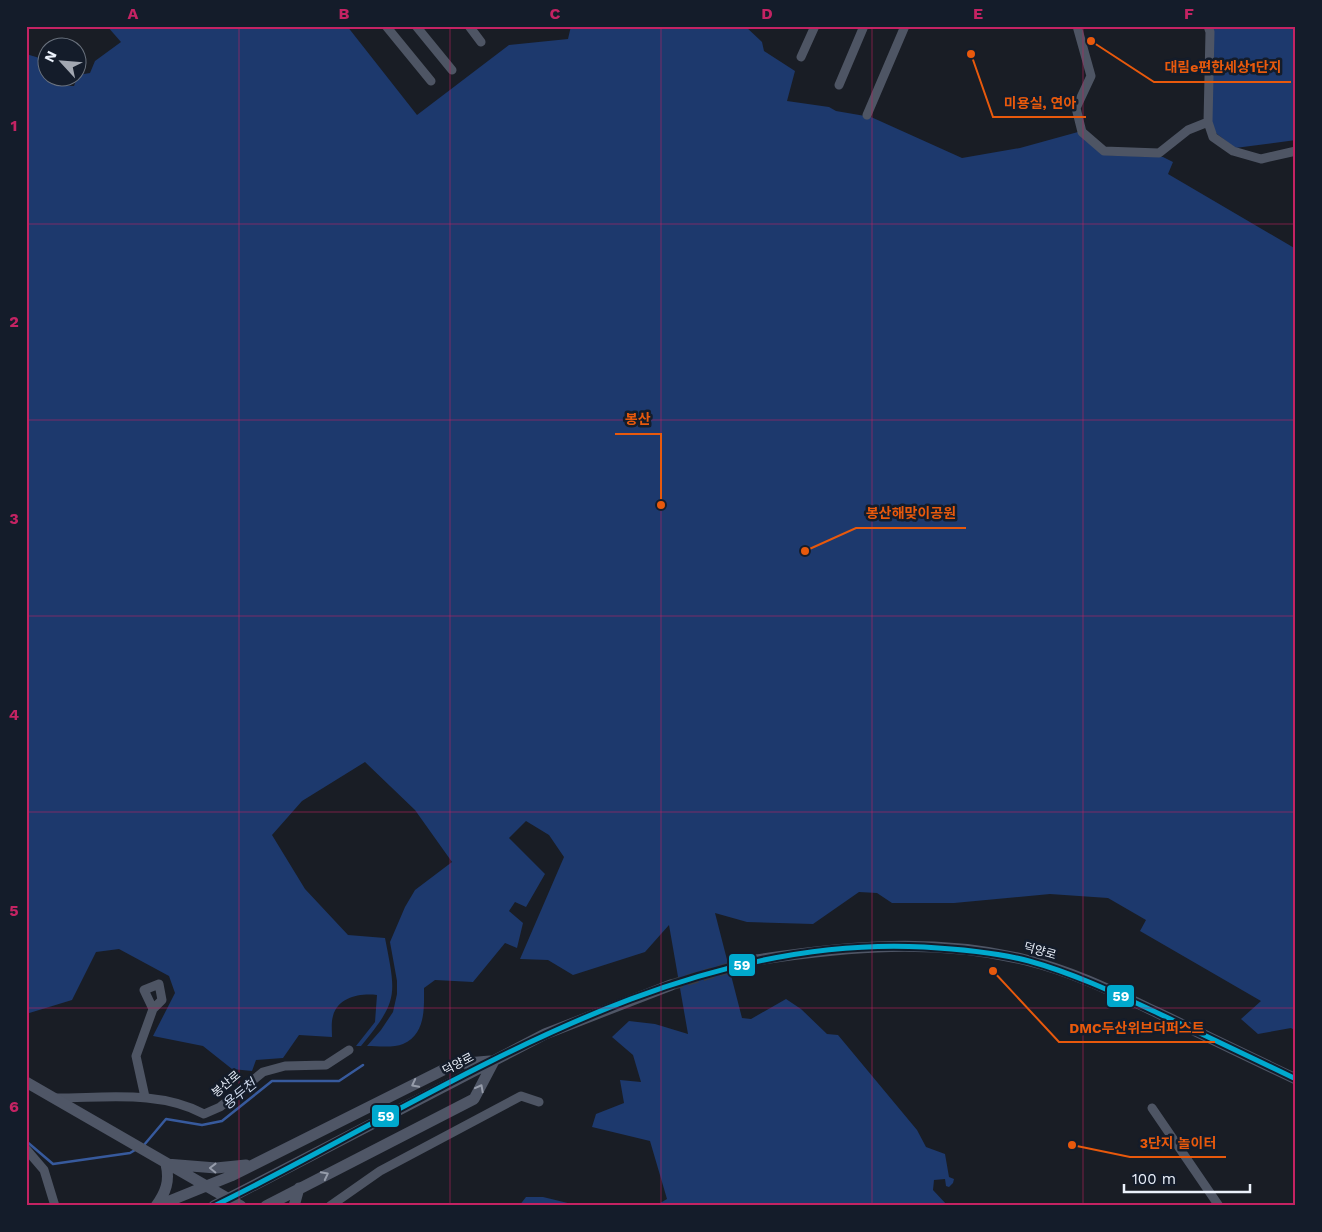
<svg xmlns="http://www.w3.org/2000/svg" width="1322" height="1232" font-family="'Work Sans','Noto Sans KR',sans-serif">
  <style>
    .green { fill: #1d396d }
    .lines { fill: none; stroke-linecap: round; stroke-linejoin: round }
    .stream { stroke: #375a9d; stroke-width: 2.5 }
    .major-tunnel { stroke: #393d45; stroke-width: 11; stroke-dasharray: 11 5.5; stroke-linecap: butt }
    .minor { stroke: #4e5564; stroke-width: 9 }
    .major { stroke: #4f5666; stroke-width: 11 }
    .bus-1-casing { stroke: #141c2a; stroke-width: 9 }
    .bus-1 { stroke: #00a9ce; stroke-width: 5 }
    .oneway { stroke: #969caa }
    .grid { fill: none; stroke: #c42363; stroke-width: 1; stroke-opacity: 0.55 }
    .labels { text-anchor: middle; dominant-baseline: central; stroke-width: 5; stroke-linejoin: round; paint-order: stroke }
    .street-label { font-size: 12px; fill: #ecf2fc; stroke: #141c2a }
    .water-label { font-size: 14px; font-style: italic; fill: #cbd7eb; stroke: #141c2a }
    .leader { fill: none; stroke: #e8590c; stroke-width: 2 }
    .callout-dot { fill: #e8590c; stroke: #141c2a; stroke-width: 2 }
    .callout-label { font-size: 14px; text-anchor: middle; font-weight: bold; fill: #e8590c; stroke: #141c2a; stroke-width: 5; stroke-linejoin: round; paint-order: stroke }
    .line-badge { stroke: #141c2a; stroke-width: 2 }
    .badge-label { font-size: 14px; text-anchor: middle; font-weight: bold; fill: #fff }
    .neatline { fill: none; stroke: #c42363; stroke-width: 2 }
    .grid-label { font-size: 16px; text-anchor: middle; font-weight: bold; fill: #c42363 }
  </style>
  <rect width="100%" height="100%" fill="#191d25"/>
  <!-- green -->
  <path class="green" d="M107,26H347L417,115L509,45L568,39L571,26H745L762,42L764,51L795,71L787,101L829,107L836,111L871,117L962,158L1020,148L1078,132L1105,155L1163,157L1173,162L1168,174L1296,249V1031L1291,1028L1258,1034L1241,1019L1261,1001L1140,931L1146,920L1108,898L1050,894L954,903H892L877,893L859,892L813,924L747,922L715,913L742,1018L751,1019L786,999L801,1009L827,1034L838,1035L917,1130L926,1147L945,1154L949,1177L954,1179L953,1183L949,1187L946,1186L945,1179L934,1180L933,1190L947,1205L953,1206H655L667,1199L650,1141L592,1127L596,1114L624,1103L620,1080L641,1082L633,1055L612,1037L629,1021L655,1024L688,1034L669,925L645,952L573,975L548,960L520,959L564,857L549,835L526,821L509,838L545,874L526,907L515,902L509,911L523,923L517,948L505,943L473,982L435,980L424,988C424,1008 426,1034 403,1044C394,1048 377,1046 367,1046L381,1030L393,1012L397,994V981L390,942L405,907L415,890L452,862L415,810L365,762L302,801L272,835L305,889L348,935L385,938C396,995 399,1000 361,1046H356L375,1022L377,995C360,993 338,997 333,1016C331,1022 332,1031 332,1037L299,1035L283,1058L256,1060L252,1071L232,1069L203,1046L153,1036L175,993L169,976L119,949L96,952L72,1000L26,1014V54L43,59L48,78C57,78 61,87 74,86L78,75L90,73L95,61L121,42Z
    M1208,26H1296V140L1235,148L1217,134L1208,122Z
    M526,1197H543L580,1206H519Z"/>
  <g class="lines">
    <!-- stream -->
    <path class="stream" d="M26,1141L53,1164L130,1153L135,1150
      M144,1145L166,1119L202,1125L222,1121L272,1081H339L363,1065"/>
    <!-- major-tunnel -->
    <path class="major-tunnel" d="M671,985L756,960"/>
    <!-- minor -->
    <path class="minor" d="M386,26L431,81
      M416,26L452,70
      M469,26L481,42
      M1077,26L1091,76L1076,108L1082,132L1104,151L1159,153L1188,130L1208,122
      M1208,26L1210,32L1208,122L1213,137L1233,151L1261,159L1296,151
      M801,57L815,26
      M839,85L864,26
      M867,115L905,26
      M145,1097L136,1056L153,1009L162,1000L159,984L144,990L153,1009
      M57,1098C105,1098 160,1090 204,1114L220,1107L263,1072L285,1066L326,1065L349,1050
      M1152,1108L1219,1206
      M26,1149L44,1170L55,1206
      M330,1206L380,1171L521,1096L539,1102"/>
    <!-- major -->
    <path class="major" d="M756,960C847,946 935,938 1026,960C1072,971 1114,992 1156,1012C1202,1034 1249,1057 1296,1079
      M26,1082L241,1206
      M156,1206C166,1192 170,1181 166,1164L216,1168L246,1165
      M157,1206L231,1176L455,1064L490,1061
      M214,1206L545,1034L671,985
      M266,1206L474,1099L494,1061
      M294,1206L299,1188"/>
    <!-- bus-1 casing -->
    <g class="bus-1-casing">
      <path id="bus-1" d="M214,1206C437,1097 665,933 924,947C959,949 995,952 1029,961C1076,974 1119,995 1164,1016C1208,1037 1252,1058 1296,1079"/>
    </g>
    <!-- bus-1 -->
    <use href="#bus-1" class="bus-1"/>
  </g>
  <!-- one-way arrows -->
  <defs><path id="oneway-chevron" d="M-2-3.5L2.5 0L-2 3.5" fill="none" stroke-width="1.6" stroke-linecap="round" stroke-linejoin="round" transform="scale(1.25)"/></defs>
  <g class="oneway">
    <use href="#oneway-chevron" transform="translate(415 1084) rotate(153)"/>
    <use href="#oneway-chevron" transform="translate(480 1088) rotate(-62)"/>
    <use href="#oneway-chevron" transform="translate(213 1168) rotate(-179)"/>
    <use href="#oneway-chevron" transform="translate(325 1175) rotate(-27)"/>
  </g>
  <!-- grid -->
  <path class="grid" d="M239,26V1206M450,26V1206M661,26V1206M872,26V1206M1083,26V1206M26,224H1296M26,420H1296M26,616H1296M26,812H1296M26,1008H1296"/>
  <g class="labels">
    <!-- street labels -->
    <g class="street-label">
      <text transform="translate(1040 951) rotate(16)">덕양로</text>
      <text transform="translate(458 1064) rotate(-28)">덕양로</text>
      <text transform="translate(226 1084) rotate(-40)">봉산로</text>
    </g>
    <!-- water labels -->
    <g class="water-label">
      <text transform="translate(239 1094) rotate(-39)">용두천</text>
    </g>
  </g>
  <!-- callouts -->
  <path class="leader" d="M1091 41L1154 82H1291M971 54L993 117H1086M661 505L661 434H615M805 551L856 528H966M993 971L1059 1042H1215M1072 1145L1130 1157H1226"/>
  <g class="callout-dot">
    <circle cx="1091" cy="41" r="5"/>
    <circle cx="971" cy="54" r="5"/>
    <circle cx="661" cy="505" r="5"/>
    <circle cx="805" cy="551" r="5"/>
    <circle cx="993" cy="971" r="5"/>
    <circle cx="1072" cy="1145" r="5"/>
  </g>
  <g class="callout-label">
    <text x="1223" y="72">대림e편한세상1단지</text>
    <text x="1040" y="108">미용실, 연아</text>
    <text x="638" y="424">봉산</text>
    <text x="911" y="518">봉산해맞이공원</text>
    <text x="1137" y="1033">DMC두산위브더퍼스트</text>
    <text x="1178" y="1148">3단지 놀이터</text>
  </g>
  <g class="line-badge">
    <rect x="728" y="953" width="28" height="24" rx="5" fill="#00a9ce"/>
    <rect x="1106" y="984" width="29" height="24" rx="5" fill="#00a9ce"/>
    <rect x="371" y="1104" width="29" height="24" rx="5" fill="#00a9ce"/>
  </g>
  <g class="badge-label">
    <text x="742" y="970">59</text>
    <text x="1121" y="1001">59</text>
    <text x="386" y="1121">59</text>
  </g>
  <!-- border -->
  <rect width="1322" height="1232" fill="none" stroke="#141c2a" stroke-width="55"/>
  <!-- north arrow -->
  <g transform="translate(62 62) rotate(296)"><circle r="24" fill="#141c2a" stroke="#6a727e"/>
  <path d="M0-4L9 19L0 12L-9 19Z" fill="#a2a7b1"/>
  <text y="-8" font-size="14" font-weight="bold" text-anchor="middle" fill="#ecf2fc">N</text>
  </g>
  <!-- scale -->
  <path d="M1124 1184v8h126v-8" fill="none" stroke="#ecf2fc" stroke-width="2.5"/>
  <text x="1132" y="1184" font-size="15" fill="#ecf2fc" stroke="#141c2a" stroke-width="4" paint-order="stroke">100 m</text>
  <rect x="28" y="28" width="1266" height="1176" class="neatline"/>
  <g class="grid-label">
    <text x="133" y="19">A</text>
    <text x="344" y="19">B</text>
    <text x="555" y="19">C</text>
    <text x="767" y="19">D</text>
    <text x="978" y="19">E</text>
    <text x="1189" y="19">F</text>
    <text x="14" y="131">1</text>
    <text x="14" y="327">2</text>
    <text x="14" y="524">3</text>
    <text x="14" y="720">4</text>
    <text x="14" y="916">5</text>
    <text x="14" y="1112">6</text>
  </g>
</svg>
